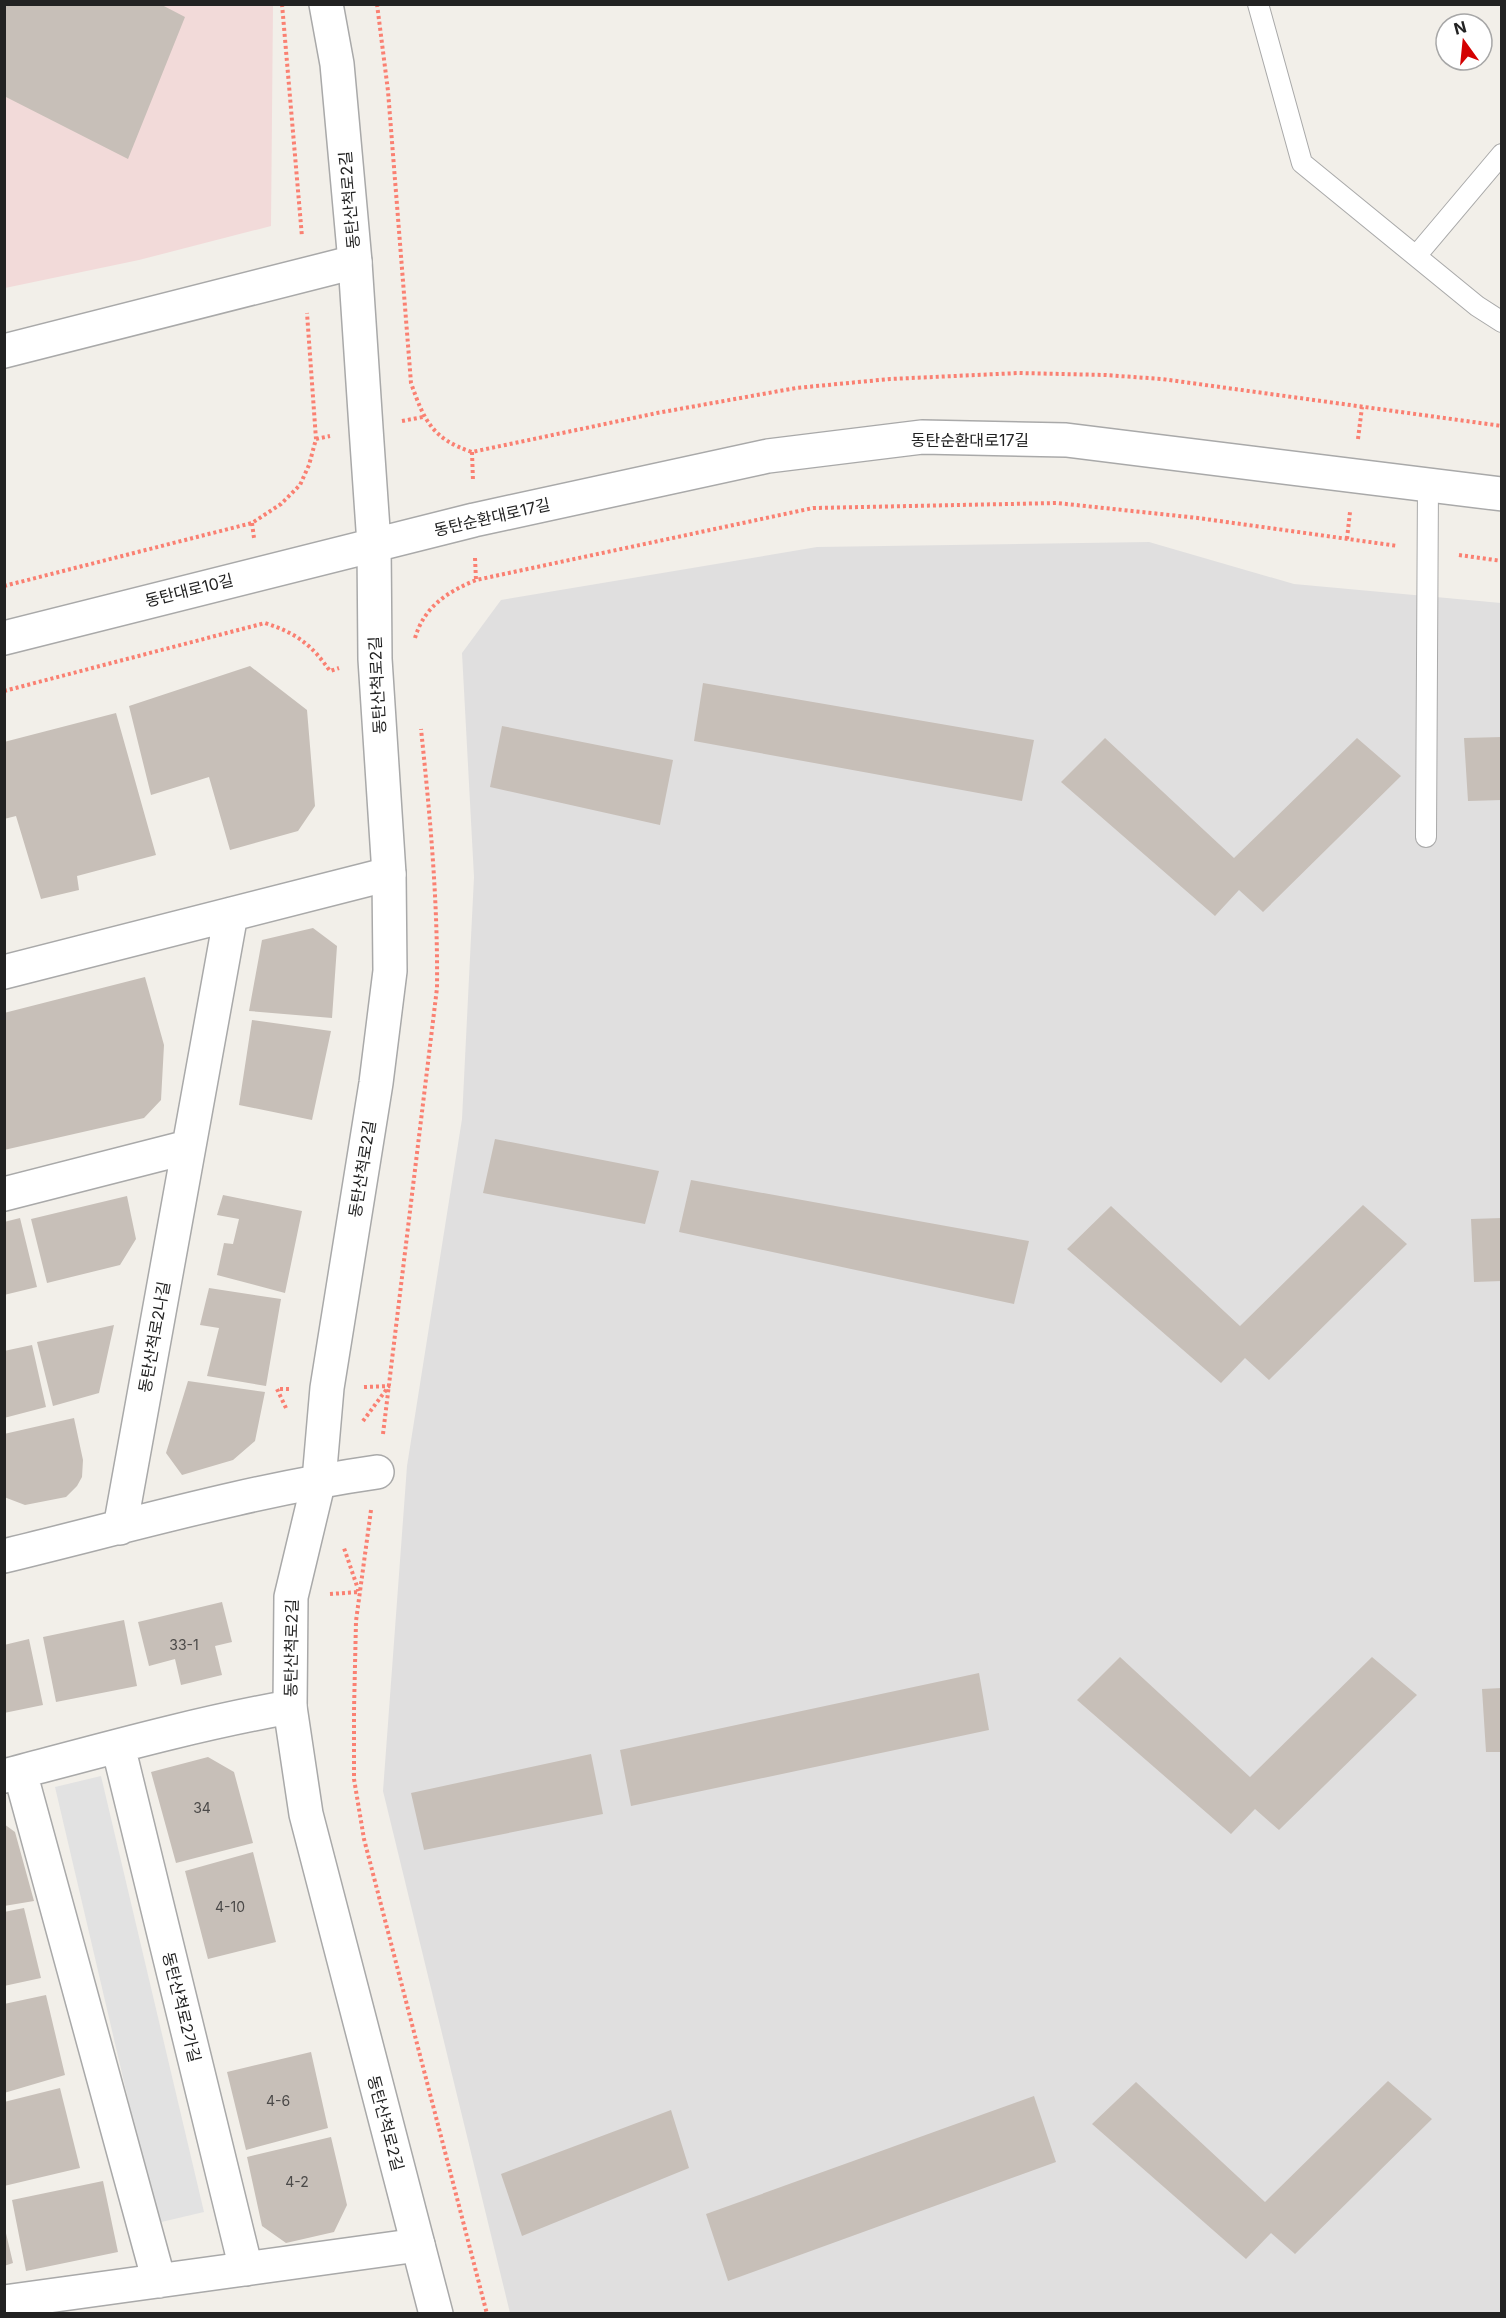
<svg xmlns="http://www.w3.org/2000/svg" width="1506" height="2318" font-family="Inter,'Noto Sans KR',sans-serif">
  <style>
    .residential { fill: #e0dfdf }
    .commercial { fill: #f2dad9 }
    .parking { fill: #e2e2e2 }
    .building { fill: #c7bfb8 }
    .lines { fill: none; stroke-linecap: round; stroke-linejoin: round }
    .service-casing { stroke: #a9a9a9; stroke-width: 22 }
    .minor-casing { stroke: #a9a9a9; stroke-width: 36 }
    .tertiary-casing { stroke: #a9a9a9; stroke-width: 36 }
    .path { stroke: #fa8072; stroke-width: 4; stroke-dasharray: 3 3; stroke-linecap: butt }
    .service { stroke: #fff; stroke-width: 20 }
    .minor { stroke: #fff; stroke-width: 33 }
    .tertiary { stroke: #fff; stroke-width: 33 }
    .labels { text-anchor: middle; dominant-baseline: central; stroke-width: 6; stroke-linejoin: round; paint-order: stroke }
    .number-label { font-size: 14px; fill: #4b4948 }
    .street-label { font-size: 16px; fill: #222; stroke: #fff }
  </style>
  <rect width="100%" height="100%" fill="#f2efe9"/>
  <!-- residential -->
  <path class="residential" d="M1149,542L1294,584L1501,603V2313H510L383,1791L407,1466L462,1119L474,877L462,653L501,600L817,547Z"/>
  <!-- commercial -->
  <path class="commercial" d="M4,5H273L271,226L139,260L5,288Z"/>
  <!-- parking -->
  <path class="parking" d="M101,1776L204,2212L157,2223L55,1787Z"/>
  <!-- building -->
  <path class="building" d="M4,4H160L185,17L128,159L4,96Z
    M250,666L307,710L315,806L298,831L230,850L209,777L151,795L129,706Z
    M703,683L1034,740L1022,801L694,741Z
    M116,713L156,855L77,876L79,890L41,899L16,816L4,819V742Z
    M502,726L673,760L660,825L490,787Z
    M1502,737V800L1468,801L1464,738Z
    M1105,738L1234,858L1357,738L1401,776L1263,912L1239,890L1215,916L1061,782Z
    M313,928L337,946L332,1018L249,1011L262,940Z
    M145,977L164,1045L161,1100L144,1118L4,1150V1013Z
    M252,1020L331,1031L312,1120L239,1105Z
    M495,1139L659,1171L645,1224L483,1193Z
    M691,1180L1029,1241L1014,1304L679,1232Z
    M223,1195L302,1211L285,1293L217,1275L224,1243L233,1244L239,1219L217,1215Z
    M127,1196L136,1239L120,1265L47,1283L31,1219Z
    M1363,1205L1407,1244L1269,1380L1245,1358L1221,1383L1067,1249L1111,1206L1240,1326Z
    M20,1218L37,1287L4,1295V1222Z
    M1502,1218V1281L1474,1282L1471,1219Z
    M209,1288L281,1299L266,1386L207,1376L219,1328L200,1325Z
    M114,1325L99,1393L53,1406L37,1342Z
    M32,1345L46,1407L4,1418V1351Z
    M188,1381L265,1392L255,1441L233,1460L182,1475L166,1453Z
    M74,1418L83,1460L82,1477L77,1486L66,1497L25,1505L4,1497V1434Z
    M222,1602L232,1642L215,1646L222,1675L181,1685L175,1659L149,1666L138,1622Z
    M124,1620L137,1686L56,1702L43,1637Z
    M29,1639L43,1705L4,1713V1645Z
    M1120,1657L1250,1777L1372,1657L1417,1695L1279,1830L1255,1809L1231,1834L1077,1700Z
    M979,1673L989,1730L631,1806L620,1750Z
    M1502,1688V1752H1486L1482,1689Z
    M591,1754L603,1814L424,1850L411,1793Z
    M208,1757L234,1772L253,1843L176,1863L151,1772Z
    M4,1824L15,1832L34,1901L4,1906Z
    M253,1852L276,1942L208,1959L185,1871Z
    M24,1908L41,1978L4,1986V1912Z
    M46,1995L65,2075L4,2093V2004Z
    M311,2052L328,2128L246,2150L227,2072Z
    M1388,2081L1432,2119L1295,2254L1271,2233L1246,2259L1092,2124L1136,2082L1265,2202Z
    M60,2088L80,2168L4,2186V2102Z
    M1034,2096L1056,2162L728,2281L706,2214Z
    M671,2110L689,2168L522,2236L501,2174Z
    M331,2137L347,2205L334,2232L286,2243L262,2226L247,2157Z
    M103,2181L118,2252L26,2271L12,2200Z
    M5,2229L13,2263L4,2266V2230Z"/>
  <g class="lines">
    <!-- service casing -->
    <g class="service-casing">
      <path id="service" d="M1258,4L1302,163L1477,306L1502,322
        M1416,256L1502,154
        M1426,837L1428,484"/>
    </g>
    <!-- minor casing -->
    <g class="minor-casing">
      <path id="minor" d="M4,351L355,262
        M4,972L389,874
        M4,1194L188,1147
        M120,1528L231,914
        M4,1556C128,1526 251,1490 377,1472
        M118,1746L246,2269
        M20,1772L159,2281
        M4,1776C99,1751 194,1724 290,1707
        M4,2302L418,2245"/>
    </g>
    <!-- tertiary casing -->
    <g class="tertiary-casing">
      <path id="tertiary" d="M326,4L337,64L355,262L366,428L374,544L375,659L389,874L390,971L376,1083L327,1388L319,1480L291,1597L290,1707L306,1814L436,2314
        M4,638L474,520L768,456L922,437L1066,440L1502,494"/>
    </g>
    <!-- path -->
    <path class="path" d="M282,4L302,237
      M377,4L388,91L411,383C424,420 432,439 472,452L657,413L796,388L890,379L1019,373L1105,375L1162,379L1502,426
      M402,421L423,417
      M316,439L330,436
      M1358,439L1362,407
      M472,452L473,481
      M252,523L254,538
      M1347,539L1350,512
      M1459,555L1502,561
      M475,558L476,580
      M4,586L252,523L281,504L300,485L309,465L316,439L307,313
      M415,638C424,607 447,592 476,580L813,508L1057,503L1198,518L1398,546
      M4,691L265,623C296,633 311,644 330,671L339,668
      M364,1387L390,1386
      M286,1408L277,1389H290
      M363,1421L389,1386
      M383,1434L437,988C438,901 430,815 421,729
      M371,1510L356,1621L354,1710V1779L364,1839L487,2314
      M330,1594L359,1592L344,1548"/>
    <!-- service -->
    <use href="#service" class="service"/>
    <!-- minor -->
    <use href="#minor" class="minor"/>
    <!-- tertiary -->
    <use href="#tertiary" class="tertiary"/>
  </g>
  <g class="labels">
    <!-- number labels -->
    <g class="number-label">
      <text x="184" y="1644">33-1</text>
      <text x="202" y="1807">34</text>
      <text x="230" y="1906">4-10</text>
      <text x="278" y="2100">4-6</text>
      <text x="297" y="2181">4-2</text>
    </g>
    <!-- street labels -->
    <g class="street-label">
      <text transform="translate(349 200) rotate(-95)">동탄산척로2길</text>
      <text x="970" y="440">동탄순환대로17길</text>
      <text transform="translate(492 517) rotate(-13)">동탄순환대로17길</text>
      <text transform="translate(189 590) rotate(-14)">동탄대로10길</text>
      <text transform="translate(377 685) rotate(-93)">동탄산척로2길</text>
      <text transform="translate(362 1169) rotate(-81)">동탄산척로2길</text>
      <text transform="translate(154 1337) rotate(-80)">동탄산척로2나길</text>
      <text transform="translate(291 1648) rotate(-89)">동탄산척로2길</text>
      <text transform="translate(182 2007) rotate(76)">동탄산척로2가길</text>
      <text transform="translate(386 2123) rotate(75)">동탄산척로2길</text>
    </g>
  </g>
  <!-- border -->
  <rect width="1506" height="2318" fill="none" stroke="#222222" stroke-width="12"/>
  <!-- north arrow -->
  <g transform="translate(1464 42) rotate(345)"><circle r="28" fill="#ffffff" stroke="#a7a7a7" stroke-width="1.5"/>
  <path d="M0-4.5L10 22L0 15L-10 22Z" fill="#d40000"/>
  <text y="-9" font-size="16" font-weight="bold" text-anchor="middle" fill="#222222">N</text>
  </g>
</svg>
